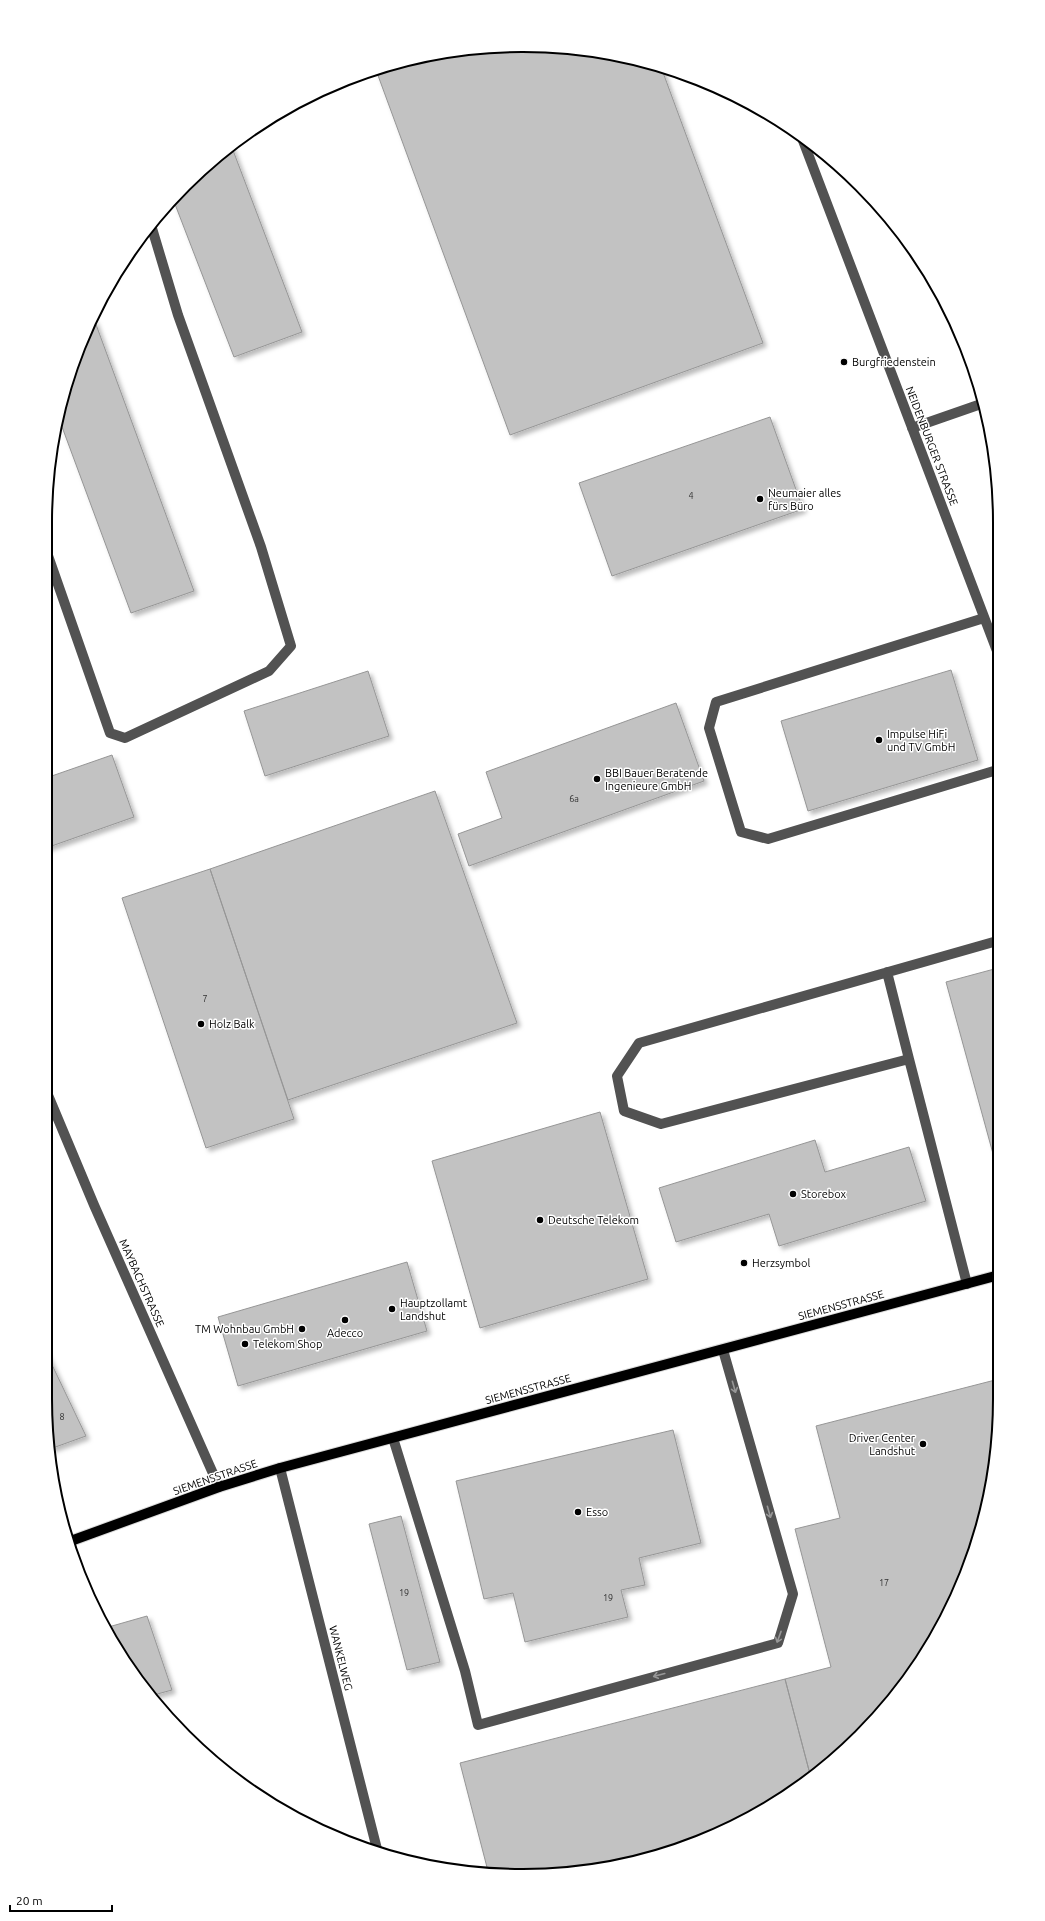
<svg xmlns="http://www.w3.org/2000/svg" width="1045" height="1921" font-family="Ubuntu,sans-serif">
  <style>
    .building { fill: #c2c2c2; stroke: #969696; filter: url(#shadow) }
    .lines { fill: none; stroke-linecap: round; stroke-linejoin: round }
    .major-casing { stroke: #dbdbdb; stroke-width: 12 }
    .minor { stroke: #525252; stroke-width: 10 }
    .major { stroke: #000; stroke-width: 10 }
    .oneway { stroke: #979797 }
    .poi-dot { fill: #000; stroke: #fff; stroke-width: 1.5 }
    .labels { text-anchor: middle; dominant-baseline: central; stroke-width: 3; stroke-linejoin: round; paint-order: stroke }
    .number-label { font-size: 9px; fill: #303030 }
    .poi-label { font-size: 11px; fill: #000; stroke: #fff; text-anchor: start }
    .street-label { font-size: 11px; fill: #000; stroke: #fff }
    .rim { fill: none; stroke: #000; stroke-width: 2 }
  </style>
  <defs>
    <filter id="shadow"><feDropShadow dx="3.5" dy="3.5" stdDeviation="2" flood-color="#0004"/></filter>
  </defs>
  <rect width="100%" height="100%" fill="#fff"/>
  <!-- building -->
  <path class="building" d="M491,46L585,49L661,67L763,343L510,435L376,70L399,61Z
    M231,145L302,332L234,357L173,199Z
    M94,319L194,591L131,613L58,416L61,399Z
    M770,417L803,509L612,576L579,483Z
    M951,670L978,760L808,811L781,721Z
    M368,671L389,736L265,776L244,711Z
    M676,703L704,781L469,866L458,834L502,818L486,772Z
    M112,755L134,817L46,848V778Z
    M435,791L517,1023L288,1100L210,869Z
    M210,869L294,1119L206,1148L122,898Z
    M998,968V1172L946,982Z
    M600,1112L648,1279L480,1328L432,1161Z
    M815,1140L825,1172L909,1147L926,1201L779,1246L769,1214L676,1242L659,1188Z
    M407,1262L427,1331L238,1386L218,1317Z
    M45,1350L86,1436L50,1449L45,1398Z
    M999,1379V1430L984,1522L936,1637L901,1689L838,1757L811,1778L785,1679L831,1667L795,1529L840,1518L816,1426Z
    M673,1430L701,1543L639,1558L645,1585L621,1590L628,1617L525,1642L513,1593L484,1599L456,1481Z
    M401,1516L440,1662L407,1670L369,1524Z
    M147,1616L172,1690L150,1696L144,1689L105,1628Z
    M785,1679L811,1778L788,1796L705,1840L646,1860L554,1875H489L460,1763Z"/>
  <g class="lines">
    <!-- major casing -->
    <g class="major-casing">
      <path id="major" d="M68,1542L219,1487L280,1468L999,1275"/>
    </g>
    <!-- minor -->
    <path class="minor" d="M802,138L997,651
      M912,428L981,404
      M46,550L110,733L125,738L269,671L291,646L261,547L178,315L151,225
      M984,618L716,702L709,728L741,832L768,839L997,770
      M887,972L909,1059
      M45,1088L94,1205L219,1487
      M967,1284L909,1059L661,1124L624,1111L617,1076L639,1043L997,941
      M393,1438L465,1671L478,1725L778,1643L793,1594L723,1350
      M280,1468L378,1853"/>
    <!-- major -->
    <use href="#major" class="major"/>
  </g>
  <!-- one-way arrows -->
  <defs><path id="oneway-shaft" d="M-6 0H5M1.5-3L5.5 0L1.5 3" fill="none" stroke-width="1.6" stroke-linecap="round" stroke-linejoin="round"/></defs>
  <g class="oneway">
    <use href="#oneway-shaft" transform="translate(734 1387) rotate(74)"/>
    <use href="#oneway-shaft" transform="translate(769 1512) rotate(74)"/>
    <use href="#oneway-shaft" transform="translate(779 1637) rotate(110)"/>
    <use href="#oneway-shaft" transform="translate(659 1675) rotate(165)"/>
  </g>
  <!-- markers -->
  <g class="poi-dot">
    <circle cx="844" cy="362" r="4"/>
    <circle cx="760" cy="499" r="4"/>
    <circle cx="879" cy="740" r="4"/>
    <circle cx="597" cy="779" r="4"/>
    <circle cx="201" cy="1024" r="4"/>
    <circle cx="793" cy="1194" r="4"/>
    <circle cx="540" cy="1220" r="4"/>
    <circle cx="744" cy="1263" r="4"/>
    <circle cx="392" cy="1309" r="4"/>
    <circle cx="345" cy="1320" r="4"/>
    <circle cx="302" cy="1329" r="4"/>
    <circle cx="245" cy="1344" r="4"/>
    <circle cx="923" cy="1444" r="4"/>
    <circle cx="578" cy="1512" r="4"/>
  </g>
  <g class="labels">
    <!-- number labels -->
    <g class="number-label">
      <text x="691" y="496">4</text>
      <text x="574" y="799">6a</text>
      <text x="205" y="999">7</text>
      <text x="62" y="1417">8</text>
      <text x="884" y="1583">17</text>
      <text x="404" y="1593">19</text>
      <text x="608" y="1598">19</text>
    </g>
    <!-- poi labels -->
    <g class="poi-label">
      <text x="852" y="362">Burgfriedenstein</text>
      <text x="768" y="493">Neumaier alles<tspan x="768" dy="13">fürs Büro</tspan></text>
      <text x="887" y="734">Impulse HiFi<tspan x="887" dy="13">und TV GmbH</tspan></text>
      <text x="605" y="773">BBI Bauer Beratende<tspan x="605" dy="13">Ingenieure GmbH</tspan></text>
      <text x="209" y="1024">Holz Balk</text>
      <text x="801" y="1194">Storebox</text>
      <text x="548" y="1220">Deutsche Telekom</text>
      <text x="752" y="1263">Herzsymbol</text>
      <text x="400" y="1303">Hauptzollamt<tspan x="400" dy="13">Landshut</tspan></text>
      <text x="294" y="1329" text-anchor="end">TM Wohnbau GmbH</text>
      <text x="345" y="1333" text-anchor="middle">Adecco</text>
      <text x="253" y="1344">Telekom Shop</text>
      <text x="915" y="1438" text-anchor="end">Driver Center<tspan x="915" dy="13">Landshut</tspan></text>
      <text x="586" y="1512">Esso</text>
    </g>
    <!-- street labels -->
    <g class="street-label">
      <text transform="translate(932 446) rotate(69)">NEIDENBURGER STRASSE</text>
      <text transform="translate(142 1283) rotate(66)">MAYBACHSTRASSE</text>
      <text transform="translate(841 1305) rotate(-15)">SIEMENSSTRASSE</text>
      <text transform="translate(528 1389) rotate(-15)">SIEMENSSTRASSE</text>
      <text transform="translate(215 1477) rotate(-19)">SIEMENSSTRASSE</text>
      <text transform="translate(341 1658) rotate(76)">WANKELWEG</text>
    </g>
  </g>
  <!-- crop -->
  <path d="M0 0H1045V1921H0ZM522 52H523A470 470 0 0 1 993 522V1399A470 470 0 0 1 523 1869H522A470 470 0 0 1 52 1399V522A470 470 0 0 1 522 52Z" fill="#fff" fill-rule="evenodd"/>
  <path class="rim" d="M522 52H523A470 470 0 0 1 993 522V1399A470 470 0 0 1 523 1869H522A470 470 0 0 1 52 1399V522A470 470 0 0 1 522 52Z"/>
  <!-- scale -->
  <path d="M10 1905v6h102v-6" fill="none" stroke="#000000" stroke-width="2"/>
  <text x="16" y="1905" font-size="12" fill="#000000" stroke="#ffffff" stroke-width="3" paint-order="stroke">20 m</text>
</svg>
